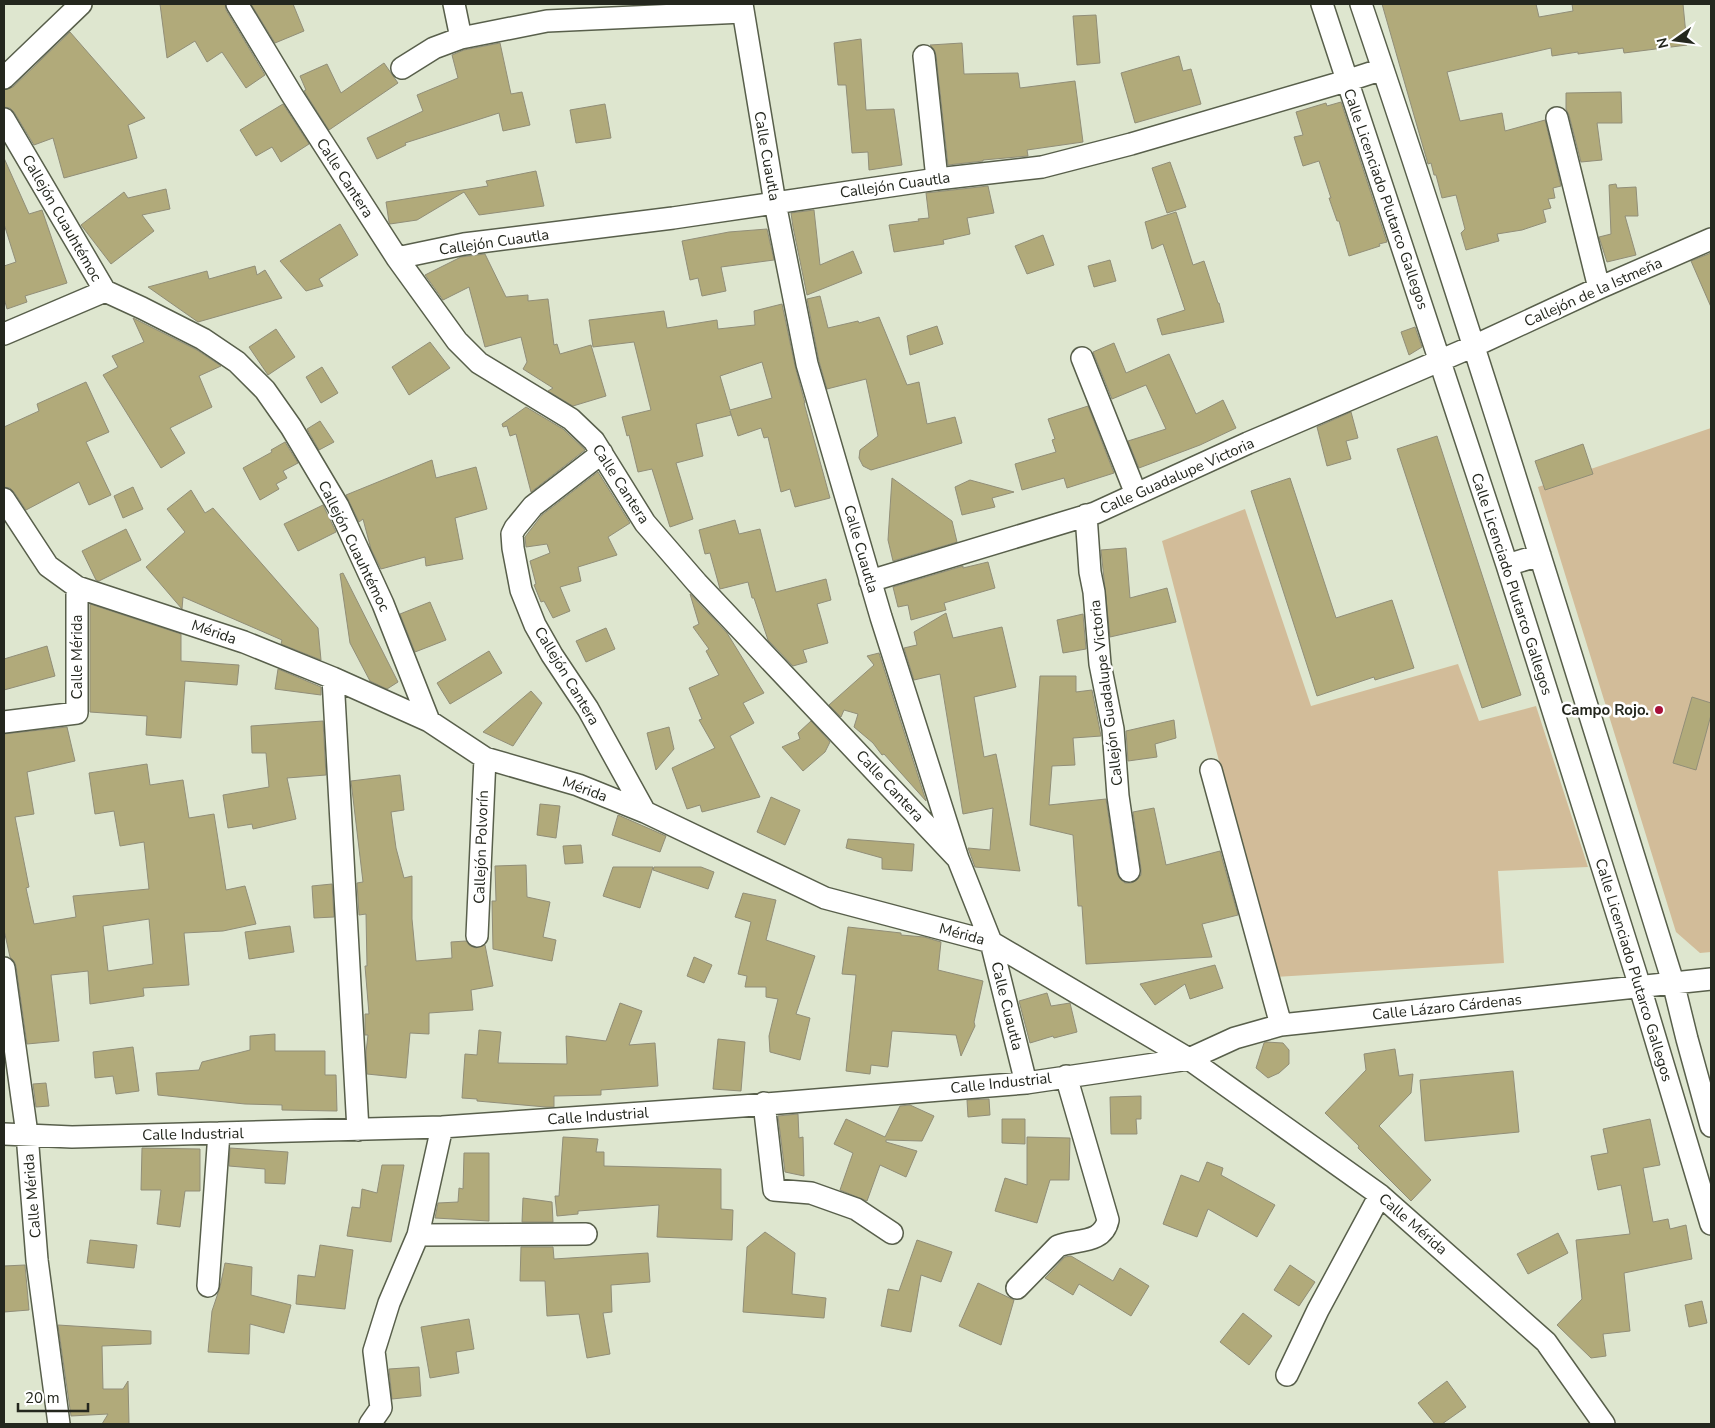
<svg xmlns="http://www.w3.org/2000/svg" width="1715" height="1428" font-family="'Nunito Sans',sans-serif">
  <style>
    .green { fill: #d2bc99 }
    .building { fill: #b1aa7a; stroke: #918e78; fill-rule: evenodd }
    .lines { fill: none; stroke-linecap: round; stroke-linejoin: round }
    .minor-casing { stroke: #585f4b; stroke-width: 24 }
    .minor { stroke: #fff; stroke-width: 21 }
    .poi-dot { fill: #a80f39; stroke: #fff; stroke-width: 2 }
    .labels { text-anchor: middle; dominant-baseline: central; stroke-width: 5; stroke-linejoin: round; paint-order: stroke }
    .street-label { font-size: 15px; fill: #24271e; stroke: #fff }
    .poi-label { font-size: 15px; font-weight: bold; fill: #24271e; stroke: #fff; text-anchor: end }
  </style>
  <rect width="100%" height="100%" fill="#dee6cf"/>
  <!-- green -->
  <path class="green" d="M1711,428V952L1700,953L1676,932L1538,487Z
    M1245,509L1311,706L1458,664L1479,721L1536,706L1588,867L1498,871L1504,963L1275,977L1162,541Z"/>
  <!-- building -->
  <path class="building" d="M160,4H225L226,10L265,75L246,88L222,52L207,62L195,41L167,58Z
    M251,4H293L304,31L275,43Z
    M1382,4H1536L1539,17L1573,11L1572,4H1683L1687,45L1624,53L1623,48L1578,54V52L1552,56L1551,48L1447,72L1460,121L1502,113L1505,131L1545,120L1561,186L1553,188L1555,198L1548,199L1551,208L1543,210L1546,222L1522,230L1497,234L1499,241L1466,250L1461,233L1465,229L1456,195L1442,198L1436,175H1434L1431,163L1428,164Z
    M1096,15L1100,63L1077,65L1073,16Z
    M70,32L145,118L128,125L137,158L64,178L53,138L34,145L14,112L10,108L4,107V90L13,87Z
    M861,39L866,110L894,109L902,165L869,170L868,152L852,153L846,85H838L834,43Z
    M500,43L511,94L522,92L530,125L503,131L499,113L405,143L406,145L377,159L367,138L423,111L417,95L458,78L452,55L464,50Z
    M962,43L964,74L1018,73L1020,88L1075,81L1083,142L1027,150L1028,156L983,160V161L948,165L936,55L934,49L930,45Z
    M1179,56L1183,71L1191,69L1201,104L1135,123L1121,73Z
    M384,63L398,83L329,130L304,91L306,90L300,76L327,64L341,93Z
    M1621,92L1622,123H1597L1602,160L1581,162L1569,115L1566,109V93Z
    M1341,102L1387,242L1379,244L1380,246L1349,256L1339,221H1337L1329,198H1331L1319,161L1303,166L1294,137L1303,135L1296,112L1326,103L1327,106Z
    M283,104L309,144L281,162L272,147L256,156L240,130Z
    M605,104L611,138L576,143L570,110Z
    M4,158L29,214L42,210L67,283L25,296L27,302L7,309L4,298V266L16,262L4,224Z
    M1170,162L1186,207L1167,213L1152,168Z
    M536,171L544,206L479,215L464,192L417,220L390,224L389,222L386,202L488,186L486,181Z
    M1616,184L1617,188L1636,187L1638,216H1625L1636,255L1607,262L1599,237L1611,234L1609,185Z
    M988,186L994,213L967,218L970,234L943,240L944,244L894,252L889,225L919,221L918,219L929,218L926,193Z
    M166,189L170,209L142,215L154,231L111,264L81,225L124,192L128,198Z
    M814,210L820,265L853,251L862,273L807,295L793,227L791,213Z
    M1176,212L1193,265L1204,261L1218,303H1219L1224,322L1162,335L1157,319L1185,310L1163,244L1152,249L1145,222Z
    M340,224L358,255L319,279L323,286L306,291L280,261Z
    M767,229L774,260L721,267L726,291L702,296L698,278L690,280L682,241L729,232Z
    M1043,235L1054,265L1027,274L1015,246Z
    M1711,253V307L1691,261Z
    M485,254L506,297L528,295V301L548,299L554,345L557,344L560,354L591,345L606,396L573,406L548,391L553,388L523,369L527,362L521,337L485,347L469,287L443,300L425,275L461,257Z
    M1110,260L1116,281L1094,287L1088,266Z
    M255,266L257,275L265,270L282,298L198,322L148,287L207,271L209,279Z
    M820,296L828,328L858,321L859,323L879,317L907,385L919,382L927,424L955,417L962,443L871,470L863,466L859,458L860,450L878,436L866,379L827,389L819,361L807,299Z
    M782,304L795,366L805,403H804L830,498L795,507L790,489L781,492L768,437L764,438L761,428L738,436L730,411L731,415L696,424L703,456L676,463L693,519L670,527L652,469L638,472L629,435L627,436L622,417L651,410L634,342L593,347L589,320L664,311L667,328L717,320L718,329L755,325L754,311ZM762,362L772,398L730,410L720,376Z
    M133,318L197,350L221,366L199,376L212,407L170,428L185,453L161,468L103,375L118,367L112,356L144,342Z
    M937,326L943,344L910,355L907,336Z
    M1415,327L1422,347L1409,355L1401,332Z
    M276,329L295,357L268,375L249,347Z
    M430,342L450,368L409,395L392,367Z
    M1114,343L1126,373L1169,354L1196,414L1223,400L1236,428L1200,445L1139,468L1128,441L1166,429L1146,385L1112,399L1093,352Z
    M322,367L338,393L321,403L306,377Z
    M86,382L109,432L86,442L111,495L89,505L79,482L26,510L14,492L10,488L4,487V427L39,411L37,404Z
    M1088,406L1114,473L1067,488L1064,478L1022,490L1015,464L1056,452L1052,440L1055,439L1048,419Z
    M526,407L563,429L585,450L531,492L516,434L510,436L507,426L503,427L502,424Z
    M1351,412L1358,438L1346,441L1351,459L1327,466L1317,427Z
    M320,421L334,442L319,450L307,429Z
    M1437,436L1521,695L1482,708L1397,449Z
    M285,442L298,463L283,471L287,478L276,484L279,489L260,500L243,468L272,452L271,450Z
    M1583,444L1593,474L1545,490L1535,461Z
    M432,460L436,478L476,467L487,509L455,518L463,559L426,566L425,557L381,569L371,549L363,519L359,522L346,495Z
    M598,472L630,523L608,537L617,555L578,567L581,581L560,587L570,611L553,618L544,601L541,602L534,585L536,584L530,561L550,553L547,544L526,547L525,537L542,515Z
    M892,478L952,521L957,542L893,561L888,540Z
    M1290,478L1336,618L1392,600L1414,668L1375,680L1374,677L1317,696L1251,491Z
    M970,480L1014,492L992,498L995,507L962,515L955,487Z
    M133,487L143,509L123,518L114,496Z
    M191,490L205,513L213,508L318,628L321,660L281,644L282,640L183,597L182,609L146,567L185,532L167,509Z
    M323,505L336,532L298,551L284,524Z
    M735,520L739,534L760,529L776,592L826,579L831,600L817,604L828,643L803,650L807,662L793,666L768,640L754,598H752L748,582L720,589L710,553L705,554L699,530Z
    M126,529L141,560L99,581L96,580L82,551Z
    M1126,548L1130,598L1167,588L1176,622L1110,637L1101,550Z
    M988,562L995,588L944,603L946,610L911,620L908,605L898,607L893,587L963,566V568Z
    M343,573L398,682L387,689L370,681L350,643L340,574Z
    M690,594L727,633L764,693L743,703L754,723L730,736L760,797L702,812L700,805L687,809L672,768L715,748L699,720L702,719L689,688L719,675L706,651L709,649L693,627L699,624Z
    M430,602L446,640L415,652L400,614Z
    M90,604L181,634V661L239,665L237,685L185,681L181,738L146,735L147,716L90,712Z
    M946,613L953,638L1002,627L1016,687L974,697L984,757L996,754L1020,871L975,867L968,848L990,850L993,808L963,814L940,674L914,680L904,648L917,645L914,632Z
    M1083,614L1086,649L1063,653L1057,620Z
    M606,628L615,649L586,662L576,641Z
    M47,646L55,676L4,690V659Z
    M489,651L502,673L450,704L437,683Z
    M879,653L926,801L884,754L882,755L873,743L854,727L858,714L844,710L841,717L829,705L874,665L867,656Z
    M278,669L321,687V695L275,689Z
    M1040,676H1076V692L1092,690L1101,736L1073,738L1075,765L1052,766L1049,805L1106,799L1117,873L1120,879L1125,883H1131L1137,880L1141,875V869L1133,812L1154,808L1166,865L1220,851L1238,915L1202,924L1212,957L1086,964L1082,906H1078L1073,835L1030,825Z
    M531,691L542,703L513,746L483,732Z
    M1692,697L1711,703V715L1696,770L1673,763Z
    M1174,720L1176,738L1155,744L1157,757L1128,761L1126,731Z
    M323,721L326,775L287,778L296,819L253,829L252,824L228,828L223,795L269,787L266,753H252L251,726Z
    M811,721L830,742L825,752L803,771L782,747L800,739L798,733Z
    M67,727L75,761L27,772L34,814L15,817L29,887L26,888L34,924L76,917L73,896L149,889L144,842L120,846L114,811L95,814L89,773L147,764L150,785L183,780L189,818L214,814L226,890L245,886L256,924L223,931L184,933L189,985L143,988L144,996L90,1004L88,971L51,975L59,1041L27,1044L16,966L14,961L10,957L4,930V734ZM149,919L153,964L108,971L103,926Z
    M669,727L674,749L656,770L647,733Z
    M400,775L404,810L391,812L396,848L404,878L412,876V919L416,961L452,958L451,942L466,941L470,946L476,948L485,945L493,986L471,990L473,1010L429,1013V1034L410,1033L406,1078L367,1074L366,1052L368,1035H365V1014H369L365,966H367L366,914L359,915L357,883L363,882L351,781Z
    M771,797L800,810L785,845L757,832Z
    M540,804L560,806L556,838L537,835Z
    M618,815L666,836L660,852L612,835Z
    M848,839L914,844L912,871L882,869V858L846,848Z
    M581,845L583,863L565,864L563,846Z
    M526,865L527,897L550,902L543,937L556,940L552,961L493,949L492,901H496L495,866Z
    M613,867H653L640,908L603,896Z
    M654,867H701L714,872L708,889L653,870Z
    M332,884L334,917L314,918L312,886Z
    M743,893L776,900L766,940L815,956L796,1014L810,1018L800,1060L770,1052L769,1036L778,999L766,997V987H745L747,976L738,974L751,922L735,917Z
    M290,926L294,952L249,959L245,932Z
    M848,927L901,933V935L924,937L941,942L938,970L983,981L974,1022L975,1026L961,1056L956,1035L892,1031L888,1067L871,1065L870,1074L846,1071L856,975L842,974Z
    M694,957L712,965L704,983L687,976Z
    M1215,965L1223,988L1190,999L1185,984L1155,1005L1140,984Z
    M1047,993L1051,1006L1070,1003L1077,1032L1054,1038L1053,1036L1030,1043L1019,1001Z
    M620,1003L642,1011L629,1045L655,1043L658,1086L601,1090V1095L554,1096V1107H546L477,1101V1099L462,1098L465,1054L477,1055L479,1030L501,1032L498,1063L567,1064L566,1036L606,1041Z
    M275,1034V1051H325V1075H336L337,1111L282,1110V1105L245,1104L158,1095L156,1073L199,1070L202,1062L250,1050V1036Z
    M718,1039L745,1042L741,1091L713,1089Z
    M1266,1042L1283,1043L1289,1050V1064L1279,1073L1268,1078L1256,1068L1264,1043Z
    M133,1047L139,1091L116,1094L113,1076L95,1078L93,1052Z
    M1395,1049L1399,1076L1413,1074L1411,1093L1379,1126L1431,1180L1411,1201L1358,1148L1359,1146L1325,1113L1366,1070L1364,1054Z
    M1513,1071L1519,1132L1425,1141L1420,1080Z
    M46,1083L49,1106L36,1107L33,1084Z
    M1141,1096V1119H1136L1137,1134H1111L1110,1097Z
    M989,1099L990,1115L968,1117L967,1100Z
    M910,1105L934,1116L922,1141L886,1140V1142L917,1151L906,1177L880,1165L867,1201L840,1190L853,1153L834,1144L846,1119L885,1137L900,1106Z
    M798,1114L799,1138L803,1137L804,1176L785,1172L778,1116Z
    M1002,1119H1025V1144L1002,1143Z
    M1650,1119L1660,1165L1643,1168L1653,1222L1668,1219L1670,1229L1686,1225L1692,1259L1624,1273L1630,1331L1603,1334L1606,1356L1591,1358L1557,1325L1582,1299L1576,1240L1630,1234L1621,1185L1598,1190L1591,1156L1608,1153L1603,1129Z
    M563,1137L598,1139L596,1152H604V1166L721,1169V1209L733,1210L732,1240L657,1237L659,1205L578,1211V1214L557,1216L555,1196H559Z
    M1027,1137L1070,1138L1069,1180H1050L1037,1223L995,1211L1005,1178L1027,1185Z
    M142,1148L200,1149V1191H185L180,1227L157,1224L161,1190H141Z
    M230,1148L288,1152L285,1184L265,1183V1169L229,1166Z
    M464,1153H489V1221L435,1218L438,1203L458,1202L459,1188L463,1189Z
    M1207,1162L1223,1168L1221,1175L1275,1205L1257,1237L1208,1209L1197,1237L1163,1224L1181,1175L1199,1182Z
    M382,1165H404L391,1242L347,1236L352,1207L360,1208L362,1189L377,1193Z
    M523,1198L552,1202L553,1222H522Z
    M765,1232L795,1253L792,1294L826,1298L824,1318L743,1312L747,1247Z
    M1558,1233L1568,1253L1528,1274L1517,1254Z
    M90,1240L137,1245L134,1268L87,1263Z
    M917,1240L952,1252L941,1282L921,1275L911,1332L881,1326L888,1289L899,1291Z
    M320,1245L353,1250L345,1309L296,1304L298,1275L315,1277Z
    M521,1247H553L554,1259L648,1253L650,1282L611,1285L612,1312L603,1313L610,1354L587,1358L579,1314L547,1316L545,1281H520Z
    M1071,1256L1113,1281L1120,1268L1149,1286L1131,1316L1079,1284L1073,1295L1045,1278L1065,1257Z
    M225,1263L252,1267L251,1295L291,1305L284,1333L250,1324L249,1354L208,1352L212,1311L220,1287Z
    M25,1265L29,1310L4,1312V1266Z
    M1290,1265L1315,1282L1299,1306L1274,1290Z
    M978,1283L1014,1300L1001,1345L959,1326Z
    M1702,1301L1707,1323L1689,1327L1685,1305Z
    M1243,1313L1272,1336L1249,1365L1220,1342Z
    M469,1319L474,1349L456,1352L459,1373L430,1378L421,1327Z
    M58,1325L151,1331V1344L102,1346L103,1389H123L128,1381L129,1424H102L108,1414L71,1416Z
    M419,1367L421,1396L392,1399L389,1369Z
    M1447,1381L1466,1407L1442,1424H1435L1418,1403Z"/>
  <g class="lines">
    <!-- minor casing -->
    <g class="minor-casing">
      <path id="minor" d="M237,4L292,95L397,258L457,341L479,363L571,419L594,441L645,523L697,583L958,859
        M454,4L461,38
        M742,4L775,203L807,364L881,617L958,859L991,942L1026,1083
        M1322,4L1507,565L1636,974L1711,1224
        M1361,4C1471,328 1571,655 1673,982L1687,1039L1711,1126
        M924,56L937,179
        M402,68L434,48L461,38L547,21L743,12
        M4,78L81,4
        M1557,118L1599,288
        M4,119L105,291L142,308L203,339L237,362L265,390L291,427L338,506L383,604L429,721
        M397,258L464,244L673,218L937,179L1042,167L1131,144L1346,81L1383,69
        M4,334L105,291
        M1082,358L1136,494
        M602,453L533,506L515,528L512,534L513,548L521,590L535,625L552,655L588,709L645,812
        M4,499L48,566L77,587L244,642L333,678L429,721L485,758L578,785L645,812L825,898L991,942L1189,1059L1380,1195L1546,1342L1604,1424
        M1086,515L1090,572L1094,592L1100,664L1113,729L1118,796L1129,871
        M1507,565L1540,555
        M870,581L1095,513L1248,443L1474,346L1599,288L1711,239
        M333,678L358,1130
        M4,722L77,713V587
        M1211,770L1281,1025
        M477,936L485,758
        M4,968L27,1134L37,1260L59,1424
        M764,1103L774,1190L811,1193L856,1209L892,1233
        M4,1134L72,1137L442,1127L742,1106L1026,1083L1189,1059L1235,1038L1281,1025L1711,979
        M418,1235L586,1234
        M208,1286L219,1133
        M1017,1288L1058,1246C1077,1239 1103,1244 1108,1220L1066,1076
        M1287,1375L1318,1310L1380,1195
        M370,1424L381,1408L374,1351L389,1303L418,1235L442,1127"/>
    </g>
    <!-- minor -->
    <use href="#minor" class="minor"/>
  </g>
  <!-- markers -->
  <circle class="poi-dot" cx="1659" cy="710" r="5"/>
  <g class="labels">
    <!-- street labels -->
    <g class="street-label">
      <text transform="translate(767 156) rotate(80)">Calle Cuautla</text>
      <text transform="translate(345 178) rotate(57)">Calle Cantera</text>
      <text transform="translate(895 185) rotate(-8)">Callejón Cuautla</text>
      <text transform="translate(1386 199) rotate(71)">Calle Licenciado Plutarco Gallegos</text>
      <text transform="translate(62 218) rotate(60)">Callejón Cuauhtémoc</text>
      <text transform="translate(494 242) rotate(-8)">Callejón Cuautla</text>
      <text transform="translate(1593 292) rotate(-24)">Callejón de la Istmeña</text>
      <text transform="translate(1177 476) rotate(-24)">Calle Guadalupe Victoria</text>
      <text transform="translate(621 484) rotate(57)">Calle Cantera</text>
      <text transform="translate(354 546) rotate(64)">Callejón Cuauhtémoc</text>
      <text transform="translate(861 549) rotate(74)">Calle Cuautla</text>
      <text transform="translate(1512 584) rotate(72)">Calle Licenciado Plutarco Gallegos</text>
      <text transform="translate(214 632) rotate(19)">Mérida</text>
      <text transform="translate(77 657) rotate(-90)">Calle Mérida</text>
      <text transform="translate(567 676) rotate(59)">Callejón Cantera</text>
      <text transform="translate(1106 693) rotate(-97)">Callejón Guadalupe Victoria</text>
      <text transform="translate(890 786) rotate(47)">Calle Cantera</text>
      <text transform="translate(585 789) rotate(20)">Mérida</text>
      <text transform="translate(481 847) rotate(-88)">Callejón Polvorín</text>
      <text transform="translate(962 934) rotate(15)">Mérida</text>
      <text transform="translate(1634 970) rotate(73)">Calle Licenciado Plutarco Gallegos</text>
      <text transform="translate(1007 1006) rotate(76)">Calle Cuautla</text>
      <text transform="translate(1447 1007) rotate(-6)">Calle Lázaro Cárdenas</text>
      <text transform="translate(1001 1083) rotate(-6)">Calle Industrial</text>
      <text transform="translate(598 1116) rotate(-4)">Calle Industrial</text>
      <text transform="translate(193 1134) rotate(-1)">Calle Industrial</text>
      <text transform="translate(32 1196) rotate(-95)">Calle Mérida</text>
      <text transform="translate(1413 1224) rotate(41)">Calle Mérida</text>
    </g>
    <!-- poi labels -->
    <g class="poi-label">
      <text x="1649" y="710">Campo Rojo.</text>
    </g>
  </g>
  <!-- border -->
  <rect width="1715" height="1428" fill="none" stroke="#24271e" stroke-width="10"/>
  <!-- north arrow -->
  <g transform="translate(1675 40) rotate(256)" stroke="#ffffff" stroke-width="4" paint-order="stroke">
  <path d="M0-4L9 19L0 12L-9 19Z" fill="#24271e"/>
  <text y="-8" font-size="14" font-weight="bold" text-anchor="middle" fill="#24271e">N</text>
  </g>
  <!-- scale -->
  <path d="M18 1403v8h70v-8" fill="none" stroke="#24271e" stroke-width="2.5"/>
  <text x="25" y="1403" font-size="15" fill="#24271e" stroke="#ffffff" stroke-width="4" paint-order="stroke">20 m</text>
</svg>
